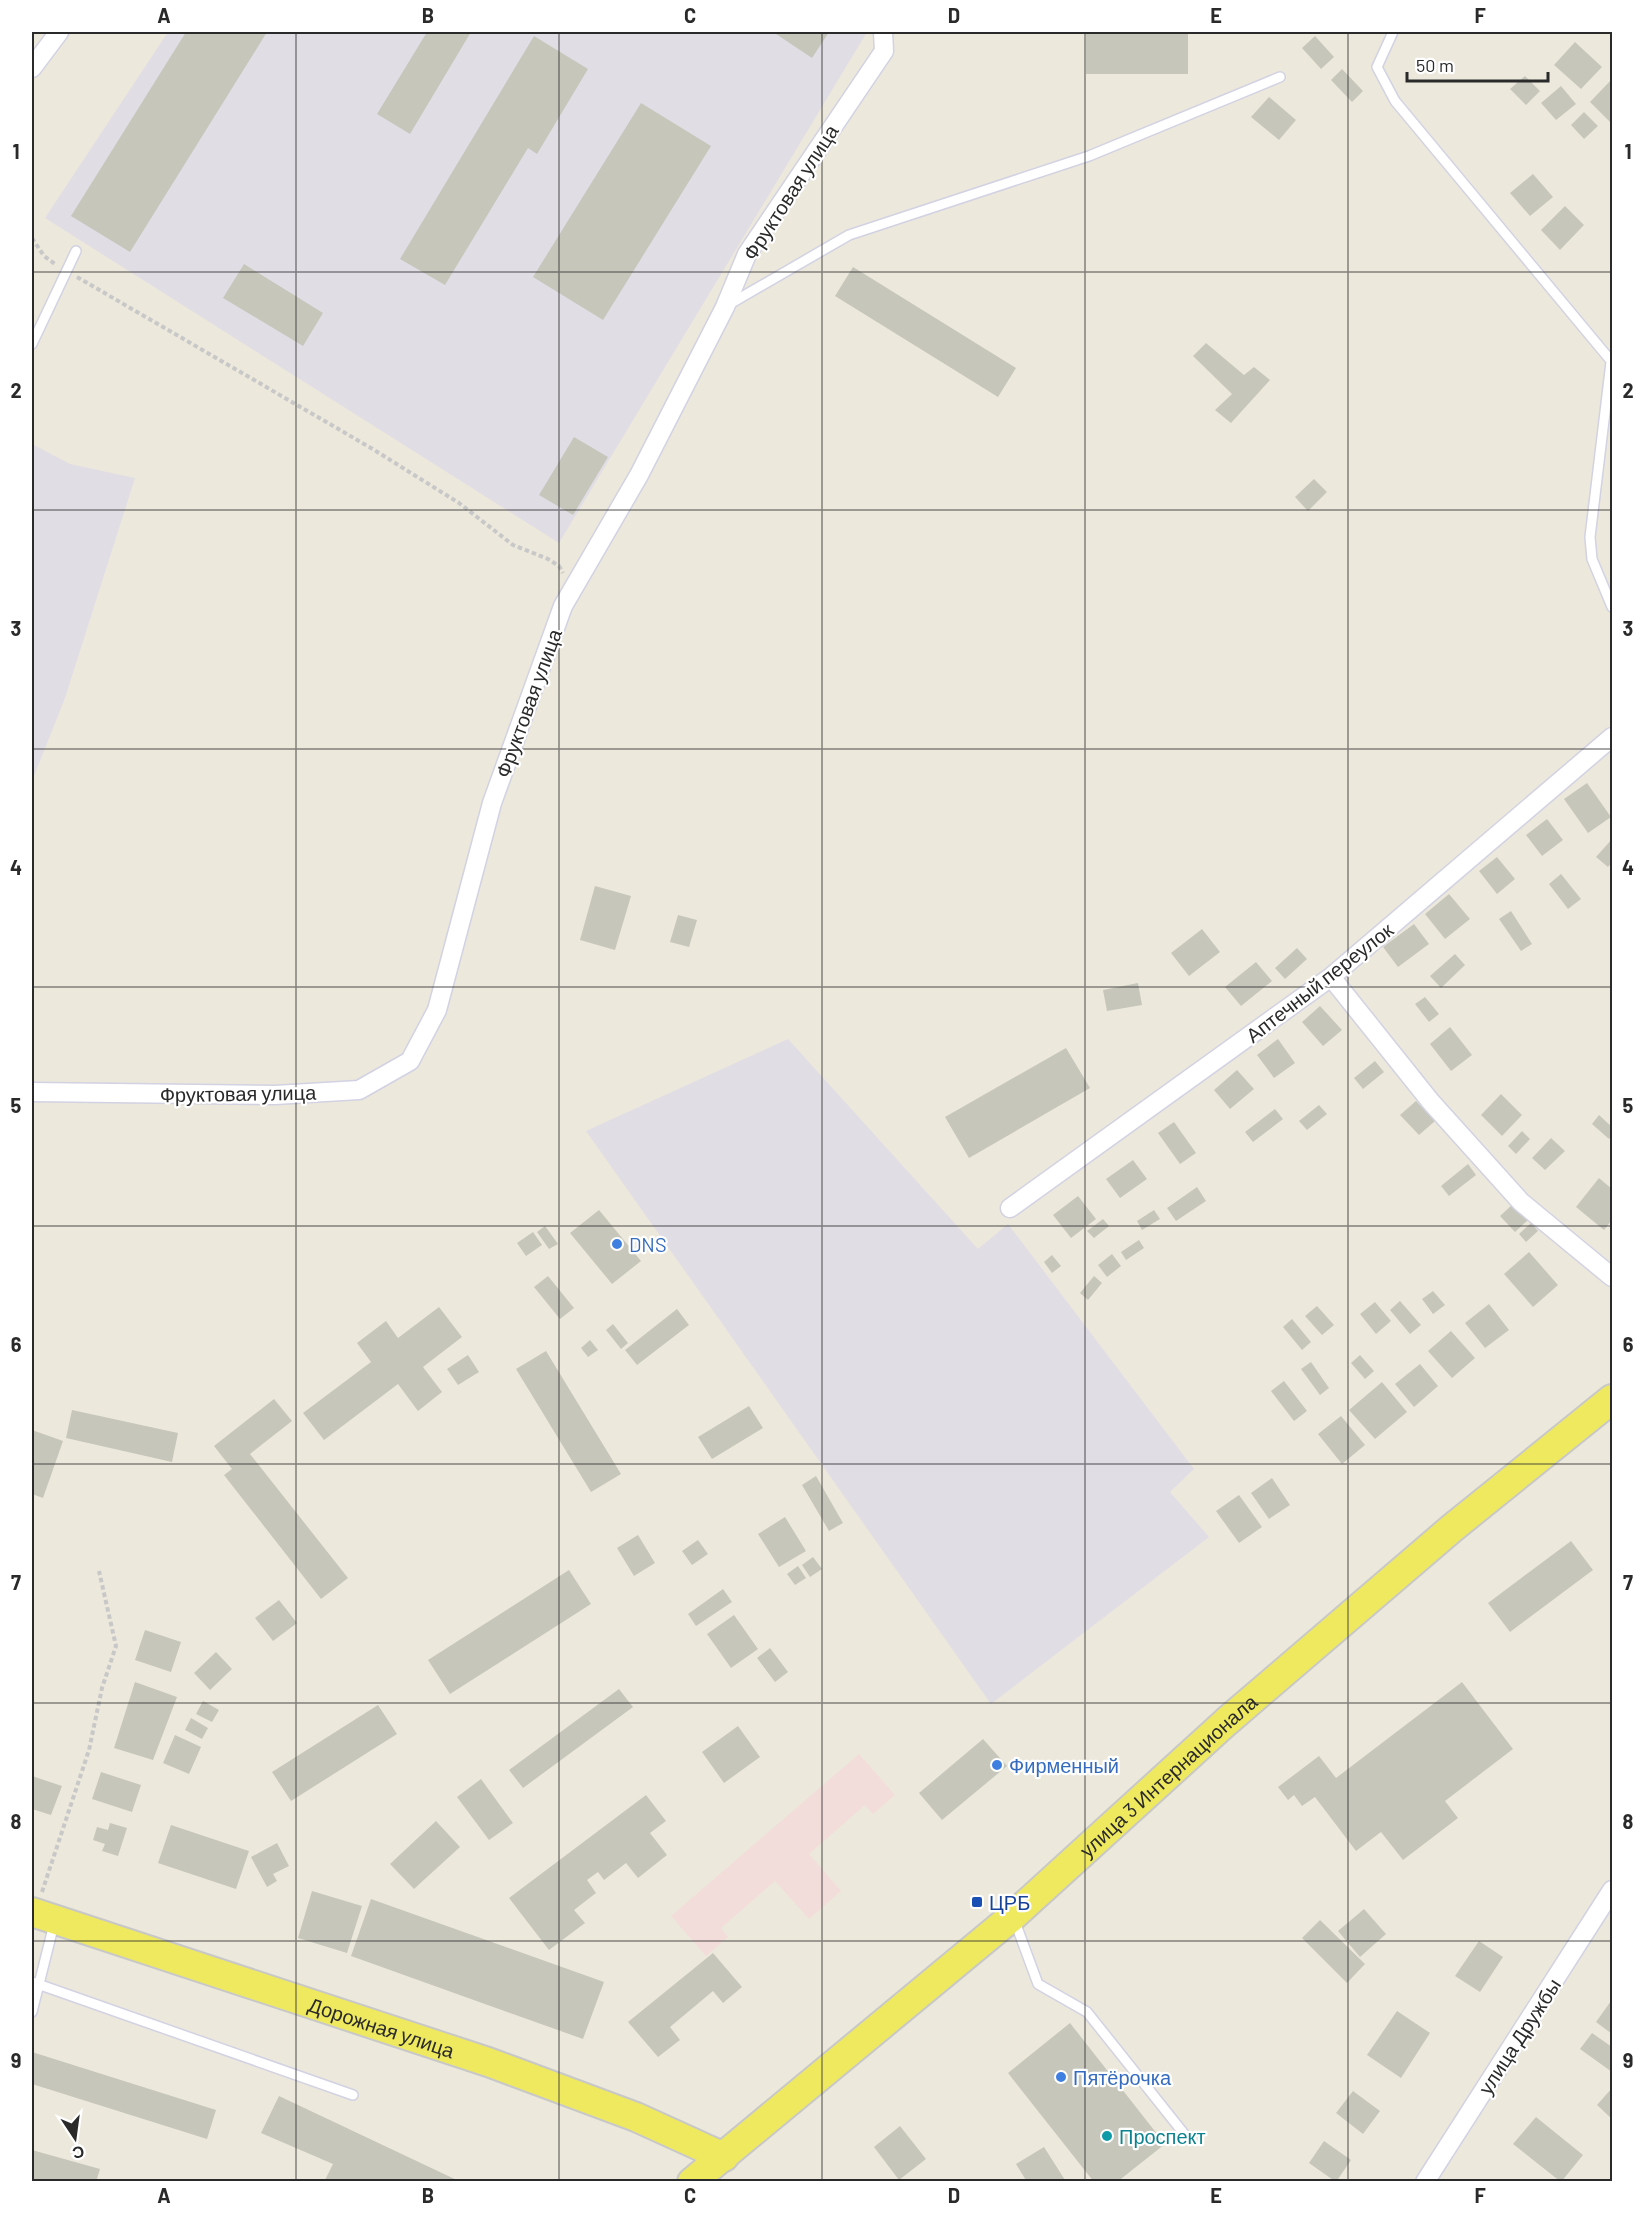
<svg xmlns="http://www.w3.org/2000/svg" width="1644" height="2213" font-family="Barlow,sans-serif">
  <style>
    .industrial { fill: #e1dde5 }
    .medical { fill: #f3ddda }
    .building { fill: #c7c6bb }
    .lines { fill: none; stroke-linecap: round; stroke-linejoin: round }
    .lane-casing { stroke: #d2d2e3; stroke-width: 12 }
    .street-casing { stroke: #d2d2e3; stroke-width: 21 }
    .primary-casing { stroke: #c8c8c8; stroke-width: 32 }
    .path { stroke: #c8c8c8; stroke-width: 4; stroke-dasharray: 4.5 3; stroke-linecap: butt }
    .lane { stroke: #fff; stroke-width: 9 }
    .street { stroke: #fff; stroke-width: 18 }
    .primary { stroke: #efe95f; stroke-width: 28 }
    .grid { fill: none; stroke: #2a2a2a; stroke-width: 1.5; stroke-opacity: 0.55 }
    .shop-dot { fill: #3f7fe0; stroke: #fff; stroke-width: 2 }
    .transit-dot { fill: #1a4fb4; stroke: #fff; stroke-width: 2 }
    .culture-dot { fill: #0f9aa8; stroke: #fff; stroke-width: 2 }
    .labels { text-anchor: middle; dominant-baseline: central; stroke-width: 4.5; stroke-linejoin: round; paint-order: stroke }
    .street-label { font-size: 20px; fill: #2a2a2a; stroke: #fff }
    .shop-label { font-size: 20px; fill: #366cbe; stroke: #fff; text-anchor: start }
    .transit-label { font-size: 20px; fill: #164399; stroke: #fff; text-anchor: start }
    .culture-label { font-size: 20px; fill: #0d838f; stroke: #fff; text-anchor: start }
    .neatline { fill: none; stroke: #2a2a2a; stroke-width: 2 }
    .grid-label { font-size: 20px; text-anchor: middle; font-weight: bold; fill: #2a2a2a }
  </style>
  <rect width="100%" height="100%" fill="#ece8dc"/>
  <!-- industrial -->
  <path class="industrial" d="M168,32H867L559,543L45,218Z
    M32,444L70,464L135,478L65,698L32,781Z
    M788,1039L978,1249L1008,1224L1194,1469L1170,1492L1209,1537L991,1704L586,1131Z"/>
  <!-- medical -->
  <path class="medical" d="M859,1754L895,1795L873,1814L865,1805L809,1854L841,1891L809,1919L775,1881L721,1928L728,1937L706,1956L671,1916Z"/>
  <!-- building -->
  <path class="building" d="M186,32H267L130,252L71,216Z
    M427,32H471L410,134L377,114Z
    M778,32H829L812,58L776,34Z
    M1086,32H1188V74H1086Z
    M534,36L588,69L537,154L528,148L445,285L400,259Z
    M1315,36L1334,57L1321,69L1302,48Z
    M1575,42L1602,67L1581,89L1554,65Z
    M1342,69L1363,91L1352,102L1331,80Z
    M1525,76L1540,91L1526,105L1510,89Z
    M1612,79V122L1611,123L1590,102Z
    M1561,86L1576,104L1556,120L1541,103Z
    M1269,97L1296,120L1279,140L1251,117Z
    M641,103L711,146L603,320L533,277Z
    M1584,112L1598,126L1584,139L1571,125Z
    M1533,174L1553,197L1530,216L1510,193Z
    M1565,206L1584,225L1560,250L1541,230Z
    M244,264L323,313L303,346L223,298Z
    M853,267L1016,368L998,397L835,296Z
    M1206,343L1244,375L1254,367L1270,380L1231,423L1215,410L1232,394L1193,356Z
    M574,437L608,457L573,515L539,495Z
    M1314,479L1327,492L1308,511L1295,497Z
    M1587,783L1611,817L1588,833L1564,799Z
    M1547,819L1563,840L1542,856L1526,835Z
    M1612,839V862L1608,867L1596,857Z
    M1497,857L1515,879L1497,894L1479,871Z
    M1561,874L1581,899L1568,909L1549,884Z
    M595,886L631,896L615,950L580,940Z
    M1449,894L1470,919L1445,939L1425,914Z
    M1511,911L1532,944L1521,951L1499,919Z
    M678,915L697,920L689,947L670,942Z
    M1414,924L1429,944L1398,967L1383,947Z
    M1202,929L1220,952L1189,976L1171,953Z
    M1297,948L1307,959L1285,979L1275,968Z
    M1455,954L1465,965L1441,988L1430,976Z
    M1256,962L1272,981L1241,1006L1225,987Z
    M1138,983L1142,1005L1107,1011L1103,990Z
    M1425,997L1439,1014L1429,1022L1415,1004Z
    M1320,1006L1342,1030L1323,1046L1302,1022Z
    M1450,1027L1472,1055L1451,1071L1430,1044Z
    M1278,1039L1295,1063L1274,1078L1257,1055Z
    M1066,1048L1090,1088L969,1158L945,1117Z
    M1375,1061L1384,1072L1363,1089L1354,1078Z
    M1237,1070L1254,1089L1230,1109L1214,1090Z
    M1501,1094L1522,1115L1502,1136L1481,1115Z
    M1416,1101L1435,1121L1419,1135L1400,1115Z
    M1319,1105L1327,1114L1307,1130L1299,1121Z
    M1275,1109L1283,1119L1253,1142L1245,1132Z
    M1599,1115L1612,1127V1134L1609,1139L1592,1124Z
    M1174,1122L1196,1153L1180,1164L1158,1133Z
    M1522,1131L1530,1139L1516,1154L1508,1146Z
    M1551,1138L1565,1151L1545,1170L1532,1158Z
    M1133,1160L1147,1179L1120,1198L1106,1179Z
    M1468,1164L1476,1175L1449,1196L1441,1186Z
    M1599,1178L1612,1189V1220L1604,1230L1576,1207Z
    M1197,1187L1206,1201L1176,1221L1167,1208Z
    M1078,1196L1096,1219L1071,1238L1053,1215Z
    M1513,1204L1528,1220L1515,1232L1500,1216Z
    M599,1210L641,1261L612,1284L570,1233Z
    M1154,1210L1160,1219L1142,1230L1137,1221Z
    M1103,1219L1109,1226L1094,1238L1087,1231Z
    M1531,1223L1538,1231L1526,1242L1519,1234Z
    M545,1226L558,1244L549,1249L537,1232Z
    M533,1232L542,1245L526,1256L517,1243Z
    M1139,1240L1144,1248L1126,1260L1121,1252Z
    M1529,1252L1558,1285L1533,1307L1504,1274Z
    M1112,1254L1121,1266L1107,1277L1098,1265Z
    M1052,1255L1061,1266L1052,1273L1044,1262Z
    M548,1276L574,1308L560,1319L534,1287Z
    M1094,1276L1102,1283L1088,1300L1080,1293Z
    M1433,1291L1445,1305L1433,1314L1422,1299Z
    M1400,1301L1421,1325L1410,1334L1390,1310Z
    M1375,1302L1391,1321L1376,1334L1360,1314Z
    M1489,1304L1509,1330L1485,1348L1465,1323Z
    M1317,1306L1334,1325L1322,1335L1305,1316Z
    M439,1307L462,1337L423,1367L442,1392L418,1411L398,1384L324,1440L303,1413L371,1362L357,1343L386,1321L398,1338Z
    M677,1309L689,1325L637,1365L625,1350Z
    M1292,1319L1311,1342L1302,1350L1283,1327Z
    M613,1324L628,1343L621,1349L606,1330Z
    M1451,1331L1475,1358L1452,1378L1428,1351Z
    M590,1340L598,1350L588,1357L581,1348Z
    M546,1351L621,1474L591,1492L516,1369Z
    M468,1355L479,1372L458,1385L447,1369Z
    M1360,1355L1374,1371L1365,1379L1351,1363Z
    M1311,1362L1329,1388L1320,1395L1301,1369Z
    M1420,1364L1438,1386L1414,1407L1395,1384Z
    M1284,1381L1307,1411L1294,1421L1271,1391Z
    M1382,1382L1407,1412L1375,1439L1349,1410Z
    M274,1399L292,1421L250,1454L348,1578L321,1599L224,1475L232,1469L214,1446Z
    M749,1406L763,1428L712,1459L698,1437Z
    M72,1410L178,1433L172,1462L66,1438Z
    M1341,1416L1365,1445L1342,1464L1318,1434Z
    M32,1430L63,1441L43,1498L32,1494Z
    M816,1476L843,1523L829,1531L802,1485Z
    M1272,1478L1290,1505L1269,1519L1251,1493Z
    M1239,1495L1262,1527L1239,1543L1216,1511Z
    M785,1517L806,1551L779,1567L758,1534Z
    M638,1535L655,1563L634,1576L617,1548Z
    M698,1540L708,1554L692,1565L682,1551Z
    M1571,1541L1593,1570L1510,1632L1488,1603Z
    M813,1557L822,1569L810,1577L802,1565Z
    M798,1566L806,1578L795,1585L787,1574Z
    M569,1570L591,1604L450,1694L428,1660Z
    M723,1589L732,1602L696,1626L688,1614Z
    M279,1600L297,1623L273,1641L255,1618Z
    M734,1615L758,1649L731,1668L707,1634Z
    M145,1630L181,1642L171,1672L135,1660Z
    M770,1648L788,1672L775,1682L757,1658Z
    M216,1652L232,1669L210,1690L194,1673Z
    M135,1682L177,1697L153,1760L114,1748Z
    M1462,1682L1513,1749L1445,1801L1458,1818L1403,1860L1381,1832L1356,1851L1315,1797L1302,1806L1294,1795L1288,1800L1278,1787L1319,1756L1336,1778Z
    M619,1689L633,1707L523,1788L509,1770Z
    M203,1701L219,1710L212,1722L196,1714Z
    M378,1705L397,1734L291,1801L272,1772Z
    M191,1718L208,1728L202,1739L185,1730Z
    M738,1726L760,1757L724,1783L702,1752Z
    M175,1735L201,1747L189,1774L163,1763Z
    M983,1739L1007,1766L942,1820L919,1793Z
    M101,1772L141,1785L132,1812L92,1799Z
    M32,1776L62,1786L51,1815L32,1809Z
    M481,1779L513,1823L489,1840L457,1797Z
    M646,1795L666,1821L650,1833L667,1855L638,1878L626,1863L604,1880L598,1872L587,1880L596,1893L574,1910L585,1923L549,1950L509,1898Z
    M436,1821L460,1847L414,1889L390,1864Z
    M110,1823L127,1828L118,1856L102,1851L105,1844L93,1840L97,1827L108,1830Z
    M171,1825L249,1851L236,1889L158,1863Z
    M277,1843L289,1866L273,1874L277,1881L267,1887L251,1857Z
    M312,1891L362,1906L347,1953L298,1938Z
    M371,1899L604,1982L583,2039L351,1956Z
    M1364,1909L1386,1934L1360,1957L1338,1931Z
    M1320,1920L1365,1964L1347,1983L1302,1938Z
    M1479,1941L1503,1957L1480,1992L1455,1976Z
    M713,1953L742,1987L723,2003L713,1991L670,2027L680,2040L658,2057L628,2022Z
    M1611,2001L1612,2002V2034L1596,2022Z
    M1397,2011L1430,2033L1401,2078L1367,2055Z
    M1070,2023L1165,2144L1117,2182H1094L1008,2073Z
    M1592,2033L1612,2047V2072L1580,2049Z
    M32,2052L216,2110L207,2139L32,2084Z
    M1612,2088V2119L1597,2105Z
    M1353,2091L1380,2111L1363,2134L1336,2113Z
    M279,2096L461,2182H324L333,2164L261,2133Z
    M1536,2117L1583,2155L1561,2182L1513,2144Z
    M900,2126L926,2159L899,2180L874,2147Z
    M1324,2141L1351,2160L1336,2182L1309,2163Z
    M1044,2147L1065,2180L1062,2182H1027L1016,2164Z
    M32,2150L100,2169L96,2182H32Z"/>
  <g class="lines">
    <!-- lane casing -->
    <g class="lane-casing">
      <path id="lane" d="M1393,32L1377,67L1395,101L1612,362
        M728,305L849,235L1089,156L1280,77
        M32,344L76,251
        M1611,362L1590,537L1592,559L1612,607
        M1014,1919L1038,1984L1087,2012L1189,2140
        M32,1982L353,2095
        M32,2012L54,1924"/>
    </g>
    <!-- street casing -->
    <g class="street-casing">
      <path id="street" d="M32,68L59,32
        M1331,977L1431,1102L1521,1202L1612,1277
        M32,1092L275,1095L359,1090L410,1061L437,1010L492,803L563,606L639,475L725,307L747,254L884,51L883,32
        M1010,1208L1331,977L1612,737
        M1425,2182L1612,1890"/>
    </g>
    <!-- primary casing -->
    <g class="primary-casing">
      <g id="primary">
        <path id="s1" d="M32,1912L488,2062L636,2117L724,2157"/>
        <path id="s2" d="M692,2182L1013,1916L1226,1722L1451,1529L1612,1399"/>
      </g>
    </g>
    <!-- path -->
    <path class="path" d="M32,238L44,256L55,264
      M77,277L371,448L459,503L513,545L548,559L559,566L563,573
      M42,1892L89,1750L102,1688L116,1646L99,1571"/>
    <!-- lane -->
    <use href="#lane" class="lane"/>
    <!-- street -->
    <use href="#street" class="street"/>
    <!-- primary -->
    <use href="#primary" class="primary"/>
  </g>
  <!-- grid -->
  <path class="grid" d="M296,32V2182M559,32V2182M822,32V2182M1085,32V2182M1348,32V2182M32,272H1612M32,510H1612M32,749H1612M32,987H1612M32,1226H1612M32,1464H1612M32,1703H1612M32,1941H1612"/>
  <!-- markers -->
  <g class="shop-dot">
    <circle cx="617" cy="1244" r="6"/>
    <circle cx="997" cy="1765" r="6"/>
    <circle cx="1061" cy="2077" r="6"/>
  </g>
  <rect class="transit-dot" x="971" y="1896" width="12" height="12" rx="3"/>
  <circle class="culture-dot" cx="1107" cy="2136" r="6"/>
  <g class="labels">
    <!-- street labels -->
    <g class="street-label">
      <text transform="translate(790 192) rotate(-57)">Фруктовая улица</text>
      <text transform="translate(528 703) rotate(-70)">Фруктовая улица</text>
      <text transform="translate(1319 982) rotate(-38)">Аптечный переулок</text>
      <text transform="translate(238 1093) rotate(-1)">Фруктовая улица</text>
      <text stroke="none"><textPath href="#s2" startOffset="626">улица 3 Интернационала</textPath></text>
      <text stroke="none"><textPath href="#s1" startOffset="368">Дорожная улица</textPath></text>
      <text transform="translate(1519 2036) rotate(-57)">улица Дружбы</text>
    </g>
    <!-- shop labels -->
    <g class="shop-label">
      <text x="629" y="1244">DNS</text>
      <text x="1009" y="1765">Фирменный</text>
      <text x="1073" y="2077">Пятёрочка</text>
    </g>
    <!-- transit labels -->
    <g class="transit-label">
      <text x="989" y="1902">ЦРБ</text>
    </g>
    <!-- culture labels -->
    <g class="culture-label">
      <text x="1119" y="2136">Проспект</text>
    </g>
  </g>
  <!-- border -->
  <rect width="1644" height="2213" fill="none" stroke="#ffffff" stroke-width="66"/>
  <!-- north arrow -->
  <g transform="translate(75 2138) rotate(167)" stroke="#ffffff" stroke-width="4.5" paint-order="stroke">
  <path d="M0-4.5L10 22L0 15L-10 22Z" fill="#2a2a2a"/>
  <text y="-9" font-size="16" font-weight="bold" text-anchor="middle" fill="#2a2a2a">С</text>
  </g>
  <!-- scale -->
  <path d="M1407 72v9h141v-9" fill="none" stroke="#2a2a2a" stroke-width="3"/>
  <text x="1416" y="72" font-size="18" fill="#2a2a2a" stroke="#ffffff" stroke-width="4.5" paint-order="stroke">50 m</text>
  <rect x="33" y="33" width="1578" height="2147" class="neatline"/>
  <g class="grid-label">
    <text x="164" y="23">A</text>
    <text x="428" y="23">B</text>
    <text x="690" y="23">C</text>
    <text x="954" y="23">D</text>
    <text x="1216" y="23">E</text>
    <text x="1480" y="23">F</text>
    <text x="16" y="159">1</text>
    <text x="1628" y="159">1</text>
    <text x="16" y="398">2</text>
    <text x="1628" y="398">2</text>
    <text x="16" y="636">3</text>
    <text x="1628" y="636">3</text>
    <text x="16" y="875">4</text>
    <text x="1628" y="875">4</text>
    <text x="16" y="1113">5</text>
    <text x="1628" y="1113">5</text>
    <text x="16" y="1352">6</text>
    <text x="1628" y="1352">6</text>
    <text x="16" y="1590">7</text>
    <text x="1628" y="1590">7</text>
    <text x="16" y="1829">8</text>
    <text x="1628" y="1829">8</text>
    <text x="16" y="2068">9</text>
    <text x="1628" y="2068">9</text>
    <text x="164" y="2203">A</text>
    <text x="428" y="2203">B</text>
    <text x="690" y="2203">C</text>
    <text x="954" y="2203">D</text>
    <text x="1216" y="2203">E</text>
    <text x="1480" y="2203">F</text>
  </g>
</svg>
